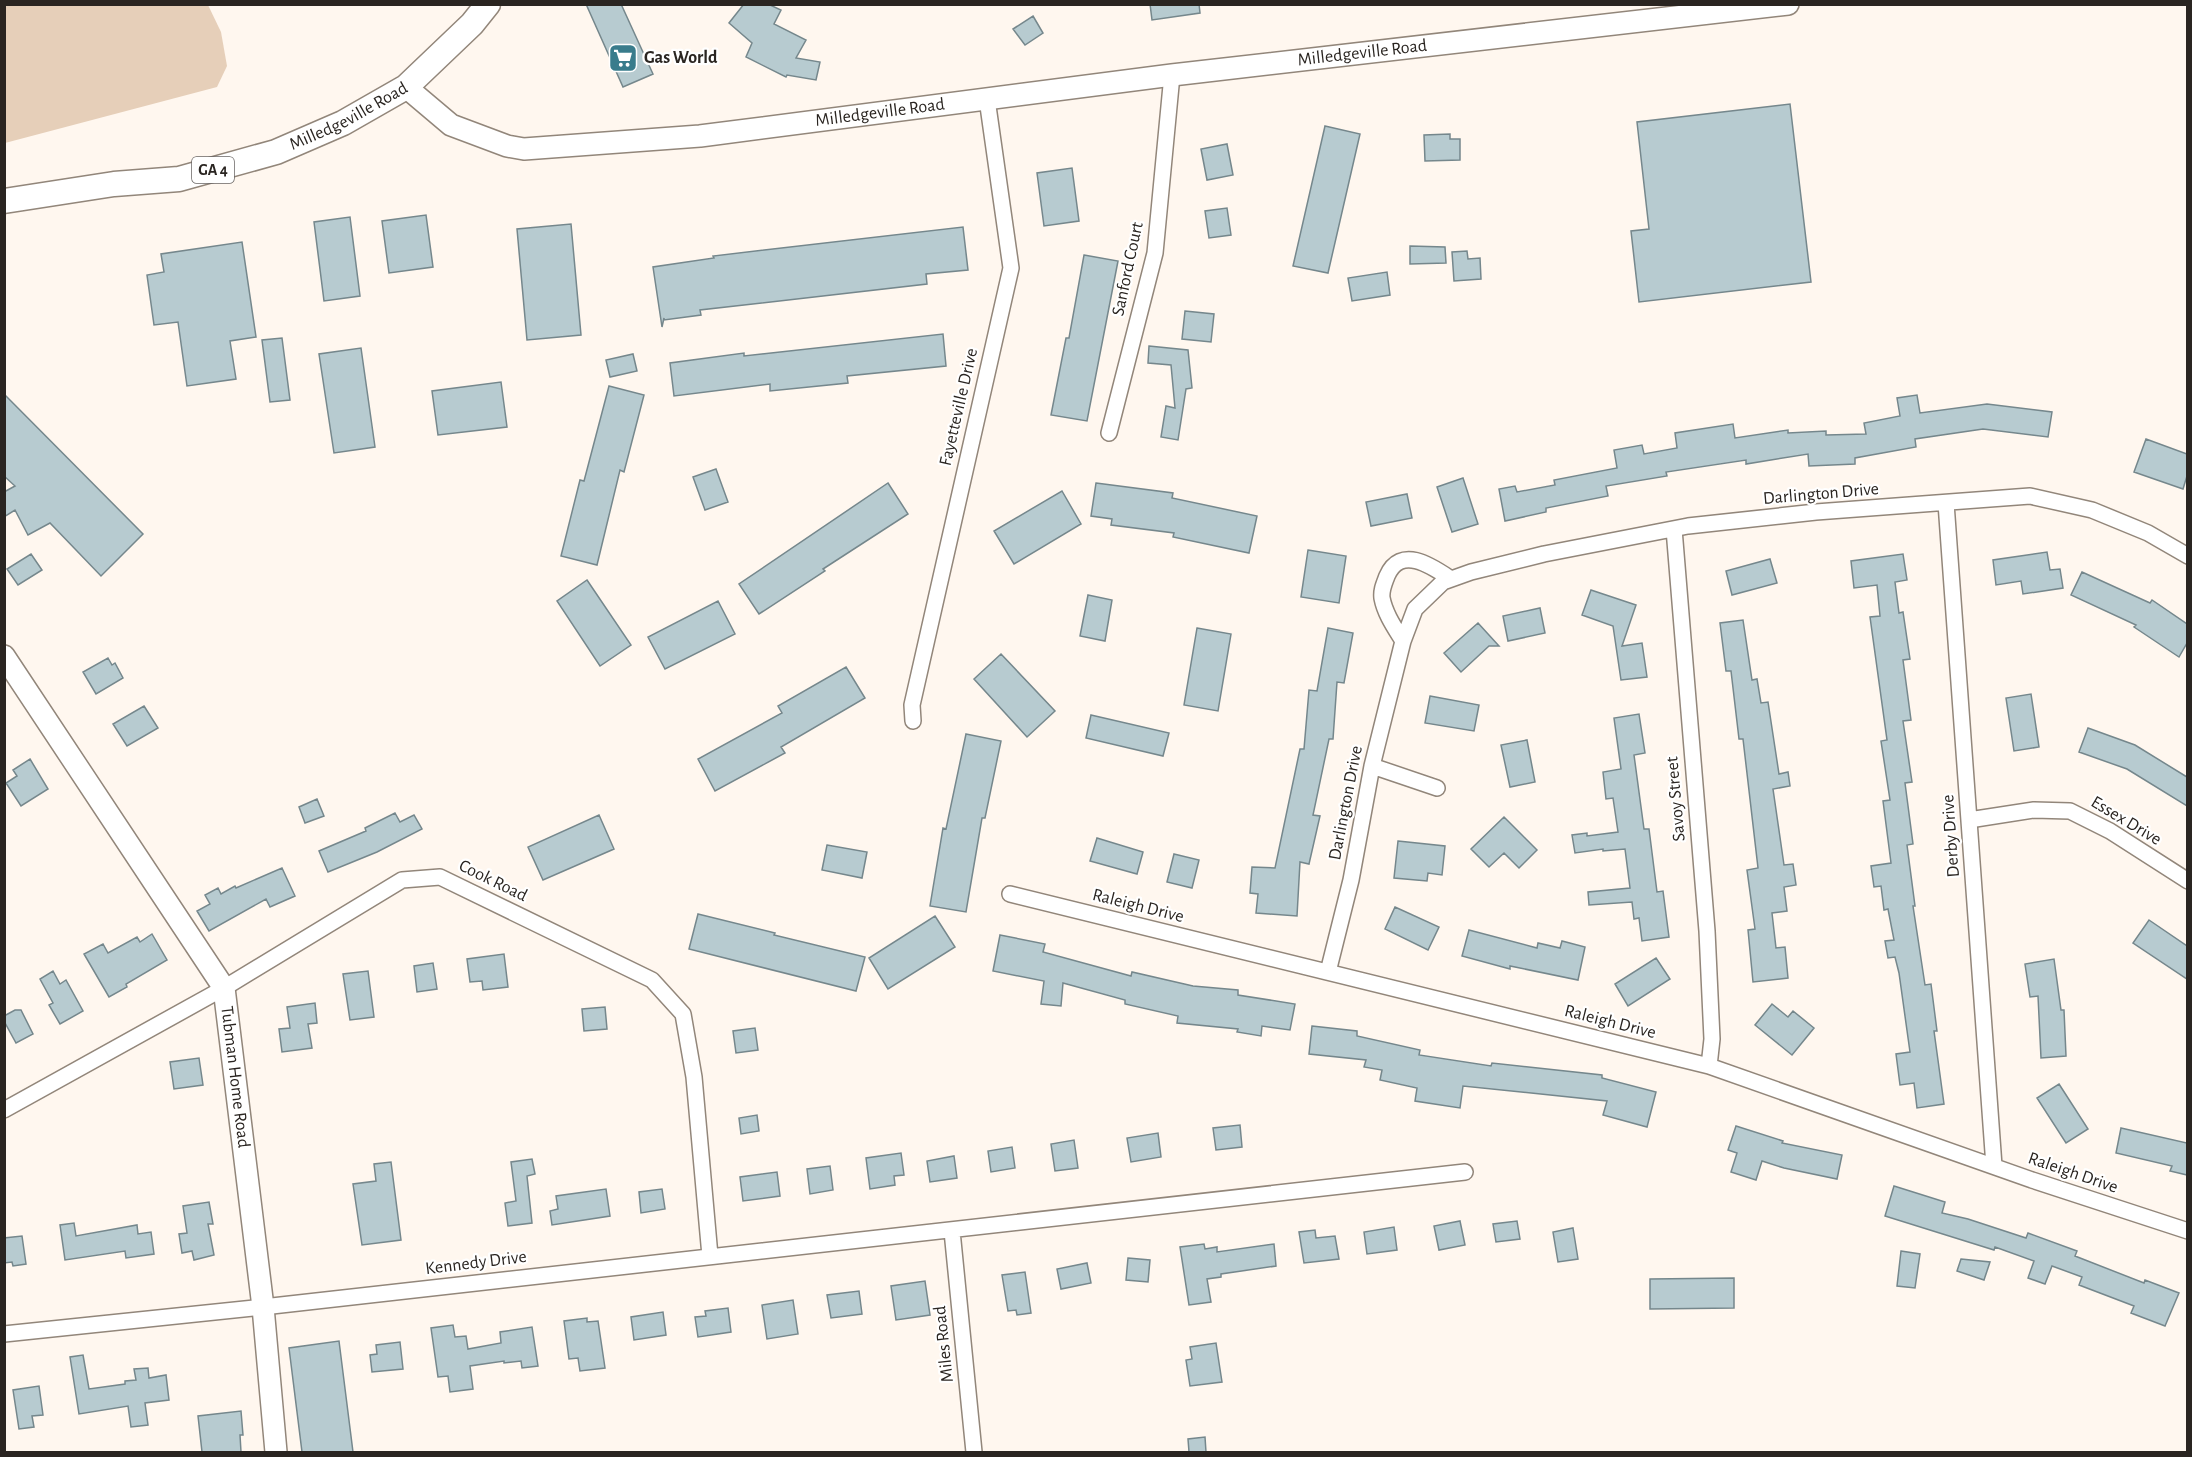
<svg xmlns="http://www.w3.org/2000/svg" width="2192" height="1457" font-family="'Alegreya Sans',sans-serif">
  <style>
    .green { fill: #e6cfb9 }
    .building { fill: #b7cbd0; stroke: #75878c; stroke-width: 1.5 }
    .lines { fill: none; stroke-linecap: round; stroke-linejoin: round }
    .street-casing { stroke: #92867a; stroke-width: 18 }
    .secondary-casing { stroke: #92867a; stroke-width: 24 }
    .primary-casing { stroke: #92867a; stroke-width: 27 }
    .street { stroke: #fff; stroke-width: 15 }
    .secondary { stroke: #fff; stroke-width: 21 }
    .primary { stroke: #fff; stroke-width: 24 }
    .labels { text-anchor: middle; dominant-baseline: central; stroke-width: 4.5; stroke-linejoin: round; paint-order: stroke }
    .shield { fill: #fff; stroke: #6a6664; stroke-width: 1.5 }
    .shield-label { font-size: 16px; font-weight: bold; fill: #2a2521 }
    .street-label { font-size: 18px; fill: #2a2521; stroke: #fff }
    .poi-label { font-size: 18px; font-weight: bold; fill: #2a2521; stroke: #fff; text-anchor: start }
  </style>
  <rect width="100%" height="100%" fill="#fff7ef"/>
  <!-- green -->
  <path class="green" d="M5,4L208,5L221,32L227,66L217,87L5,143Z"/>
  <!-- building -->
  <path class="building" d="M586,4H621L653,74L623,87Z
    M744,4H768L781,10L774,24L806,40L796,58L820,62L816,80L787,75L786,77L746,57L752,43L729,23Z
    M1150,4H1199L1200,13L1152,20Z
    M1033,16L1043,33L1025,45L1013,29Z
    M1790,104L1811,282L1639,302L1631,231L1649,229L1637,122Z
    M1325,126L1360,134L1328,273L1293,266Z
    M1450,134V139H1460V160L1425,161L1424,135Z
    M1227,144L1233,175L1207,180L1201,149Z
    M1072,168L1079,221L1044,226L1037,173Z
    M1227,208L1231,235L1209,238L1205,211Z
    M426,215L433,267L389,273L382,221Z
    M350,217L360,296L324,301L314,222Z
    M571,224L581,335L527,340L517,229Z
    M963,227L968,270L926,274L927,284L700,310L701,315L664,320V318L662,327L653,267L714,258L713,256Z
    M242,242L256,337L230,341L236,379L187,386L178,322L154,325L147,275L164,272L161,254Z
    M1410,246L1445,247L1446,263L1410,264Z
    M1467,251L1468,259L1480,258L1481,279L1454,281L1452,252Z
    M1084,255L1118,261L1087,421L1051,415L1066,338H1069Z
    M1387,272L1390,295L1352,301L1348,278Z
    M1185,311L1214,314L1211,342L1182,339Z
    M943,334L946,366L847,376L848,383L770,391V384L674,396L670,363L744,353V356Z
    M282,338L290,400L270,402L262,340Z
    M1149,346L1188,350L1192,388L1186,389L1178,440L1161,437L1166,406L1175,408L1171,365L1148,363Z
    M361,348L375,447L334,453L319,354Z
    M633,354L637,371L610,377L606,360Z
    M501,382L507,427L438,435L432,391Z
    M609,386L644,395L624,472L620,470L597,565L561,556L580,480L584,481Z
    M4,394L143,534L101,576L50,523L28,535L15,510L4,517V492L15,486L4,476Z
    M1917,395L1920,413L1987,404L2052,412L2048,437L1983,429L1915,439L1916,447L1855,458V464L1809,466L1808,454L1746,464V460L1666,472L1667,476L1606,486L1608,496L1546,508V512L1505,521L1499,489L1515,486L1517,492L1555,485L1554,480L1617,468L1614,450L1642,445L1644,454L1677,448L1675,433L1733,424L1735,438L1788,430V433L1826,431V435L1866,434L1864,423L1900,416L1897,398Z
    M2146,439L2187,454V476L2183,489L2134,472Z
    M716,469L728,502L705,510L693,477Z
    M1463,478L1478,524L1452,532L1437,487Z
    M888,483L908,514L823,569L825,571L759,614L739,584Z
    M1096,483L1173,493L1172,498L1257,516L1249,553L1173,537L1174,533L1111,525L1112,519L1091,516Z
    M1062,491L1081,524L1014,564L994,531Z
    M1407,494L1412,518L1371,526L1366,502Z
    M1308,550L1346,556L1339,603L1301,597Z
    M2047,552L2050,570L2060,569L2063,588L2023,594L2021,581L1996,585L1993,560Z
    M31,554L42,570L18,585L7,569Z
    M1903,554L1907,580L1895,582L1899,613L1903,612L1910,659L1903,660L1911,720L1903,721L1912,782L1905,783L1913,844L1907,845L1915,906H1913L1925,985L1931,984L1937,1031H1934L1944,1104L1917,1108L1914,1083L1900,1085L1896,1054L1910,1052L1899,973L1895,957L1888,958L1885,941L1894,940L1888,909L1884,910L1881,886L1874,887L1871,866L1891,863L1883,801L1890,800L1881,741L1887,740L1870,617L1880,616L1877,585L1854,588L1851,561Z
    M1770,559L1777,583L1732,595L1726,571Z
    M2082,572L2150,603L2152,600L2187,624V643L2179,657L2134,627L2136,625L2071,595Z
    M587,580L631,645L600,666L557,601Z
    M1591,590L1636,605L1622,646L1642,643L1647,677L1621,680L1613,626L1582,615Z
    M1088,595L1112,600L1105,641L1080,636Z
    M718,601L735,634L665,669L648,637Z
    M1540,608L1545,633L1508,641L1503,616Z
    M1743,620L1752,680L1757,679L1761,703L1768,702L1779,774L1788,772L1790,786L1773,789L1784,865L1793,864L1796,885L1784,887L1787,911L1772,913L1776,948L1785,947L1788,978L1753,982L1748,930L1755,929L1747,870L1758,868L1743,739H1739L1731,671H1726L1720,623Z
    M1478,623L1499,646H1489L1461,672L1444,653Z
    M1197,628L1231,634L1218,711L1184,705Z
    M1328,628L1353,633L1344,683L1337,682L1333,739H1329L1313,815L1320,816L1309,864L1300,862L1297,916L1256,913L1258,894L1250,893L1252,867L1275,868L1300,749H1304L1309,690L1317,691Z
    M1001,654L1055,711L1027,737L974,679Z
    M108,658L112,665L115,663L123,678L96,694L83,672Z
    M846,667L865,698L781,747L785,753L715,791L698,759L782,713L778,706Z
    M2031,694L2039,747L2014,751L2006,698Z
    M1430,696L1479,705L1474,731L1425,723Z
    M144,706L158,728L127,746L113,724Z
    M1639,714L1645,753L1634,755L1644,829H1649L1657,892L1663,891L1669,937L1642,941L1639,918L1634,919L1632,902L1589,905L1588,892L1630,888L1625,849L1603,851V849L1575,853L1572,835L1587,833V836L1618,832L1613,798L1606,799L1603,772L1621,769L1614,718Z
    M1091,715L1169,733L1163,756L1086,738Z
    M2088,728L2135,745L2187,777V806L2127,769L2079,752Z
    M966,734L1001,741L985,818H982L966,912L930,906L943,828L946,829Z
    M1527,740L1535,782L1510,787L1501,745Z
    M30,759L48,789L21,806L6,783L17,776L13,770Z
    M317,799L324,816L305,823L299,807Z
    M395,813L400,822L414,815L422,829L377,852L328,872L319,851L366,831L365,828Z
    M599,815L614,849L543,880L528,847Z
    M1504,817L1537,850L1519,868L1504,853L1489,867L1471,849Z
    M1097,838L1143,852L1137,874L1090,861Z
    M1398,841L1445,846L1442,875L1428,873L1427,881L1394,878Z
    M827,845L867,852L862,878L822,870Z
    M1174,854L1199,860L1192,888L1167,882Z
    M282,868L295,896L270,907L266,899L209,931L197,911L210,904L205,895L218,888L221,894L235,886L236,888Z
    M1395,907L1439,927L1428,950L1385,929Z
    M698,914L775,933L774,935L865,957L856,991L689,949Z
    M935,916L955,947L888,989L869,958Z
    M2149,920L2187,946V979L2133,943Z
    M1469,930L1537,948L1538,943L1560,948L1562,941L1585,947L1578,980L1510,966V969L1462,956Z
    M152,934L167,960L126,984L127,987L109,997L84,954L103,944L108,953L137,937L140,942Z
    M1000,935L1045,944L1043,952L1131,976L1132,972L1193,986L1238,990V995L1295,1004L1290,1030L1262,1026L1261,1036L1237,1032L1238,1029L1177,1023L1178,1016L1125,1004V1000L1063,983L1061,1006L1041,1004L1044,981L993,971Z
    M504,954L508,987L483,990L482,981L470,982L467,959Z
    M1656,958L1670,979L1628,1006L1615,984Z
    M2054,959L2061,1010H2064L2066,1056L2041,1058L2038,996L2030,997L2025,964Z
    M433,963L437,989L417,992L414,966Z
    M53,971L60,984L66,980L83,1011L60,1024L49,1005L53,1003L40,979Z
    M368,971L374,1017L350,1020L343,974Z
    M315,1003L317,1023L308,1024L312,1048L282,1052L279,1029L290,1028L287,1007Z
    M1772,1004L1788,1017L1793,1011L1814,1028L1792,1055L1755,1025Z
    M605,1007L607,1029L584,1031L582,1009Z
    M15,1010H21L33,1034L16,1043L4,1021V1016Z
    M1312,1026L1357,1031V1036L1420,1050L1419,1055L1491,1066L1492,1063L1602,1075V1078L1656,1092L1647,1127L1603,1115L1607,1101L1463,1086L1460,1108L1415,1101L1417,1088L1380,1080L1382,1070L1364,1067L1366,1060L1309,1054Z
    M755,1028L758,1050L736,1053L733,1031Z
    M199,1058L203,1085L174,1089L170,1062Z
    M2059,1084L2088,1129L2066,1143L2037,1098Z
    M757,1115L759,1131L741,1134L739,1118Z
    M1240,1125L1242,1147L1216,1150L1213,1128Z
    M1736,1126L1783,1141L1782,1143L1842,1155L1837,1179L1784,1168L1762,1161L1756,1180L1731,1172L1737,1153L1728,1150Z
    M2121,1128L2187,1143V1175L2170,1171L2172,1166L2116,1153Z
    M1158,1133L1161,1157L1131,1162L1127,1138Z
    M1074,1140L1078,1168L1055,1171L1051,1144Z
    M1012,1147L1015,1168L991,1172L988,1151Z
    M901,1153L904,1175L894,1176L895,1185L870,1189L866,1158Z
    M954,1156L957,1178L930,1182L927,1161Z
    M532,1159L535,1174L527,1176L532,1223L508,1226L505,1203L516,1201L511,1162Z
    M391,1162L401,1240L362,1245L353,1184L376,1181L374,1164Z
    M830,1166L833,1190L810,1194L807,1169Z
    M777,1172L780,1196L743,1201L740,1177Z
    M1894,1186L1945,1202L1942,1213L1968,1219L2026,1238L2028,1233L2077,1251L2075,1256L2144,1283L2145,1280L2179,1293L2165,1326L2131,1313L2134,1306L2079,1285L2082,1277L2052,1266L2045,1284L2028,1278L2034,1261L1995,1247L1994,1250L1885,1216Z
    M606,1189L610,1216L552,1225L550,1211L558,1209L556,1196Z
    M662,1189L665,1209L641,1213L639,1192Z
    M209,1202L213,1224H208L214,1255L194,1260L192,1251L182,1253L179,1234L187,1233L183,1206Z
    M1460,1221L1465,1245L1439,1250L1434,1226Z
    M1517,1221L1520,1239L1496,1242L1493,1224Z
    M74,1223L76,1236L137,1225L138,1234L151,1232L154,1254L126,1258L125,1251L65,1260L60,1225Z
    M1394,1227L1397,1250L1367,1254L1364,1232Z
    M1573,1228L1578,1259L1558,1262L1553,1232Z
    M1315,1230L1316,1238L1335,1236L1339,1259L1304,1263L1299,1232Z
    M22,1236L26,1264L13,1266L12,1262L4,1263V1238Z
    M1204,1244L1205,1249L1217,1247V1252L1274,1244L1276,1266L1221,1274V1277L1207,1279L1211,1302L1189,1305L1180,1247Z
    M1901,1251L1920,1254L1915,1288L1897,1286Z
    M1128,1258L1150,1260L1148,1282L1126,1280Z
    M1961,1259L1990,1262L1984,1280L1957,1271Z
    M1087,1263L1091,1283L1061,1289L1057,1269Z
    M1025,1272L1031,1313L1017,1315L1016,1310L1008,1311L1002,1275Z
    M1734,1278V1308L1650,1309V1279Z
    M925,1281L930,1315L896,1320L891,1286Z
    M859,1291L862,1314L831,1318L827,1295Z
    M793,1300L798,1334L767,1339L762,1305Z
    M728,1308L731,1332L698,1337L695,1317L706,1316L705,1311Z
    M663,1312L666,1335L634,1340L631,1317Z
    M587,1318V1322L598,1321L605,1368L580,1371L578,1358L569,1359L564,1321Z
    M453,1325L455,1337L466,1336L468,1349L501,1343L500,1332L532,1327L538,1366L522,1368L521,1361L504,1363V1361L470,1366L473,1389L450,1392L448,1376L438,1377L431,1328Z
    M339,1341L353,1452H302L289,1348Z
    M400,1342L403,1369L372,1372L370,1355L377,1354L376,1345Z
    M1216,1343L1222,1382L1190,1386L1186,1360L1192,1359L1190,1347Z
    M83,1355L89,1389L125,1384V1381L136,1380L134,1369L148,1368L149,1378L166,1375L169,1400L145,1403L148,1425L131,1427L128,1406L79,1414L70,1357Z
    M39,1386L43,1415L32,1416L34,1427L19,1429L13,1390Z
    M241,1411L243,1435H240L241,1452H202L198,1416Z
    M1205,1437L1206,1452H1189L1188,1439Z"/>
  <g class="lines">
    <!-- street casing -->
    <g class="street-casing">
      <path id="street" d="M1109,433L1155,253L1172,75
        M1946,503L1994,1166
        M1674,529L1707,931L1712,1039L1709,1066
        M1403,641C1395,628 1385,614 1382,598C1381,590 1384,584 1387,576C1401,544 1433,567 1451,579
        M913,721L912,705L1011,268L987,99
        M1372,766L1437,788
        M1969,820L2034,810L2070,811L2110,831L2188,881
        M1010,894L1709,1066L2032,1180L2188,1231
        M1328,972L1351,880L1372,766L1403,641L1415,609L1443,582L1471,572L1544,554L1688,526L1816,512L2030,496L2092,510L2148,533L2188,556
        M4,1110L224,988L402,880L440,877L652,980L683,1014L694,1077L710,1256
        M952,1231L974,1452
        M4,1334L263,1307L1465,1172"/>
    </g>
    <!-- secondary casing -->
    <g class="secondary-casing">
      <g id="secondary">
        <path id="s1" d="M406,87L451,125L507,146L524,149L700,136L1172,75L1788,4"/>
        <path id="s2" d="M4,656L224,988L263,1307L276,1452"/>
      </g>
    </g>
    <!-- primary casing -->
    <g class="primary-casing">
      <g id="primary">
        <path id="s3" d="M4,201L114,184L179,179L276,152L343,123L406,87L472,24L488,4"/>
      </g>
    </g>
    <!-- street -->
    <use href="#street" class="street"/>
    <!-- secondary -->
    <use href="#secondary" class="secondary"/>
    <!-- primary -->
    <use href="#primary" class="primary"/>
  </g>
  <!-- icons -->
  <defs>
    <g id="supermarket-square" transform="scale(1.5)"><rect x="-9" y="-9" width="18" height="18" rx="4" fill="#397c8c" stroke="#fff"/><path d="M-6-5.5h2.5l.6 2H6L4.5 2H-2.5L-4.4-4H-6ZM-1.5 3.2a1.3 1.3 0 1 0 .1 0ZM3 3.2a1.3 1.3 0 1 0 .1 0Z" fill="#fff"/></g>
  </defs>
  <g fill-rule="evenodd">
    <use href="#supermarket-square" x="623" y="58"/>
  </g>
  <g class="labels">
    <!-- shield labels -->
    <rect class="shield" x="192" y="157" width="42" height="26" rx="4.5"/>
    <g class="shield-label">
      <text x="213" y="170">GA 4</text>
    </g>
    <!-- street labels -->
    <g class="street-label">
      <text stroke="none"><textPath href="#s1" startOffset="980">Milledgeville Road</textPath></text>
      <text stroke="none"><textPath href="#s1" startOffset="494">Milledgeville Road</textPath></text>
      <text stroke="none"><textPath href="#s3" startOffset="358">Milledgeville Road</textPath></text>
      <text transform="translate(1128 269) rotate(-78)">Sanford Court</text>
      <text transform="translate(959 407) rotate(-77)">Fayetteville Drive</text>
      <text transform="translate(1821 494) rotate(-5)">Darlington Drive</text>
      <text transform="translate(1676 799) rotate(-95)">Savoy Street</text>
      <text transform="translate(1346 803) rotate(-79)">Darlington Drive</text>
      <text transform="translate(2126 821) rotate(31)">Essex Drive</text>
      <text transform="translate(1951 836) rotate(-94)">Derby Drive</text>
      <text transform="translate(493 881) rotate(26)">Cook Road</text>
      <text transform="translate(1138 906) rotate(14)">Raleigh Drive</text>
      <text transform="translate(1610 1022) rotate(14)">Raleigh Drive</text>
      <text stroke="none"><textPath href="#s2" startOffset="488">Tubman Home Road</textPath></text>
      <text transform="translate(2073 1173) rotate(19)">Raleigh Drive</text>
      <text transform="translate(476 1263) rotate(-7)">Kennedy Drive</text>
      <text transform="translate(944 1344) rotate(-96)">Miles Road</text>
    </g>
    <!-- poi labels -->
    <g class="poi-label">
      <text x="644" y="58">Gas World</text>
    </g>
  </g>
  <!-- border -->
  <rect width="2192" height="1457" fill="none" stroke="#2a2521" stroke-width="12"/>
</svg>
